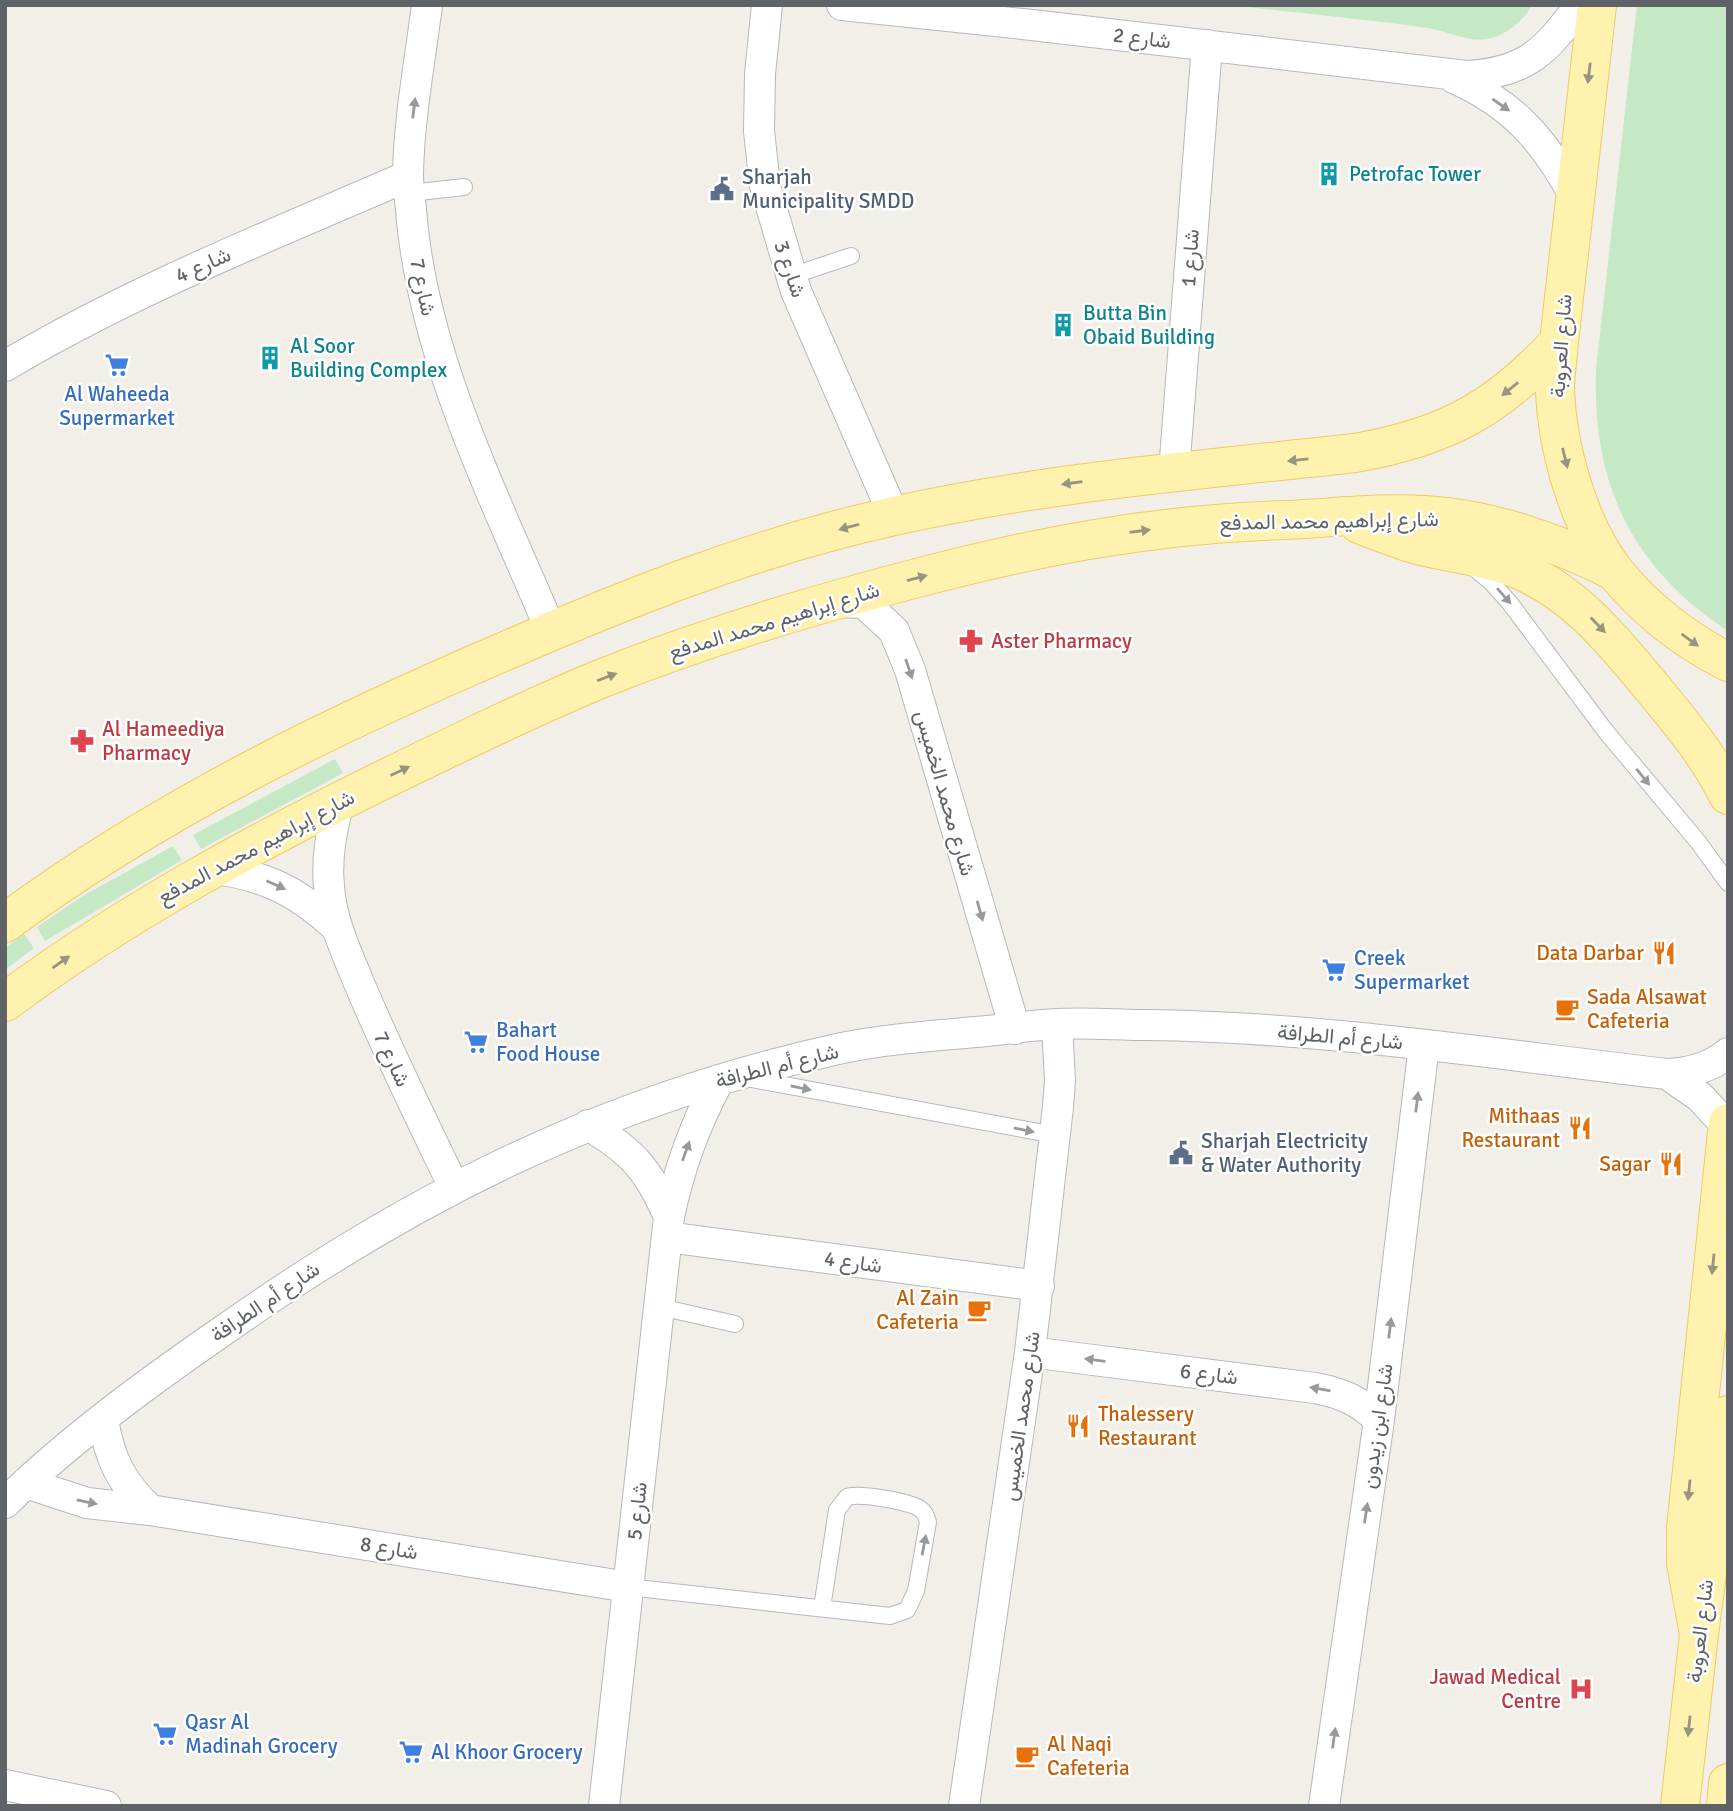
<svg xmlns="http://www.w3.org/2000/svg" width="1733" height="1811" font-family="Signika,Vazirmatn,sans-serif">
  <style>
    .green { fill: #c5e8c5 }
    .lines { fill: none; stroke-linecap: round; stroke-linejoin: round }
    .lane-casing { stroke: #b5b8bc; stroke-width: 18 }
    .street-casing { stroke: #b5b8bc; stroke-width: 32 }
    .primary-casing { stroke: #f2c960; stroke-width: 40 }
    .lane { stroke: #fff; stroke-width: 16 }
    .street { stroke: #fff; stroke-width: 30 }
    .primary { stroke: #fff2af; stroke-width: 38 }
    .oneway { fill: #979581 }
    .oneway2 { fill: #979a9d }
    .labels { text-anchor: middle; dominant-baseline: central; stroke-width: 5; stroke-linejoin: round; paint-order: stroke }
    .street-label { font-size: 21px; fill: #5f6368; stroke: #fff }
    .culture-label { font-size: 21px; fill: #0d838f; stroke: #fff; text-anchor: start }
    .service-label { font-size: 21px; fill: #4e5e75; stroke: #fff; text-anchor: start }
    .shop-label { font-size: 21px; fill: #366cbe; stroke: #fff; text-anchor: start }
    .health-label { font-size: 21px; fill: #be3a42; stroke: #fff; text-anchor: start }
    .food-label { font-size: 21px; fill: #c56008; stroke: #fff; text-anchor: end }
  </style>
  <rect width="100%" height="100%" fill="#f1efe8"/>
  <!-- green -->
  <path class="green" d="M1231,5H1532C1523,22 1505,36 1486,39C1467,42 1447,31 1428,28C1363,19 1296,13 1231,5Z
    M1637,5H1728V631C1631,567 1592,484 1596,369Z
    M335,759L343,773L201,849L193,835Z
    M173,846L182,860L45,941L37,927L81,897Z
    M24,934L34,948L5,970V948Z"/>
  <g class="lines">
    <!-- lane casing -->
    <g class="lane-casing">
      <path id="lane" d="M410,193L464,187
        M791,276L851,256
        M1474,568L1490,581L1509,602L1607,733L1699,843L1728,883
        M746,1078L1055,1135
        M660,1307L735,1324
        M628,1587L890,1616L907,1610L916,1591L928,1522C926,1516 925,1512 919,1508C906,1501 861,1493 847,1497L837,1510L822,1608"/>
    </g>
    <!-- street casing -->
    <g class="street-casing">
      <path id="street" d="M427,5C420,61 409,118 408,174C408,189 411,205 412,221C426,363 496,500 551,631
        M767,5L760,74L759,131L765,186L796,291L894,516
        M842,5L1032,25L1466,76C1526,73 1545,52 1580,5
        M1454,78C1513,104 1545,141 1575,197
        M5,366C133,290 272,235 408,176
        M1174,472L1207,45
        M836,602L864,603L894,631L910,670L1015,1029
        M339,801C332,829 326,857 329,886C331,920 346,951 359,983C388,1052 421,1119 454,1187
        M210,868C264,875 298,891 337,928
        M1667,1074L1700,1097L1727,1126
        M588,1125C632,1151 649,1170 669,1217
        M667,1237L1039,1286
        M1030,1352L1315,1388C1342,1393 1360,1401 1379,1420
        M103,1420C110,1460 121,1482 150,1510
        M26,1483L87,1503L150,1510L628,1587
        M5,1503C69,1440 150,1381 224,1330C418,1193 609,1099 842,1048C886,1039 932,1036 976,1032C1003,1030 1030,1025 1057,1024C1087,1022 1117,1025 1147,1025C1321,1027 1494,1054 1667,1074C1689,1073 1710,1068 1728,1053
        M5,1785L106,1806
        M604,1806L669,1217C679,1168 695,1124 719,1080
        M964,1806L1030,1352L1058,1107L1060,1080L1057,1024
        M1324,1806L1379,1420L1424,1045"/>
    </g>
    <!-- primary casing -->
    <g class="primary-casing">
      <path id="primary" d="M1597,5L1559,342C1558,358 1555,374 1555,390C1557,448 1579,526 1615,572C1646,610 1685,640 1728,662
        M1359,524C1377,531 1395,538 1414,544C1446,553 1480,555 1512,567C1574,590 1614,642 1655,691C1682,724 1709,756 1728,795
        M5,923C158,810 328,727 503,652C630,597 758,546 894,516C1046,482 1201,470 1355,453C1446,437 1497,409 1559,342
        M5,1002C126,912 258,841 393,775C461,742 528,709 598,680C697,640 799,609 902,582C1033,547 1151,524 1286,520C1332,518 1379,512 1425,515C1492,519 1554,541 1614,571
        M1699,1634L1686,1563V1528L1728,1123
        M1680,1806L1699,1634L1728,1415
        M1726,1806L1728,1783"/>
    </g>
    <!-- lane -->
    <use href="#lane" class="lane"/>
    <!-- street -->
    <use href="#street" class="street"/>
    <!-- primary -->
    <use href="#primary" class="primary"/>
  </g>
  <!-- one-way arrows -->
  <defs><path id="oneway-solid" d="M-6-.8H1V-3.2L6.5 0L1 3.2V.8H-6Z" transform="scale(1.75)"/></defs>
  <g class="oneway">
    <use href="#oneway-solid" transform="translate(1589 73) rotate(97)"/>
    <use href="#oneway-solid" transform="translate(1510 389) rotate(141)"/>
    <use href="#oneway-solid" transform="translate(1565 458) rotate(76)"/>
    <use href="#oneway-solid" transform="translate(1298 460) rotate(174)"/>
    <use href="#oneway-solid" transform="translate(1072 483) rotate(172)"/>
    <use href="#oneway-solid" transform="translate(849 527) rotate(165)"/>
    <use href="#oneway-solid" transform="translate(1140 531) rotate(-8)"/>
    <use href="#oneway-solid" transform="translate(917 578) rotate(-15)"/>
    <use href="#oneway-solid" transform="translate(1598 625) rotate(46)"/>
    <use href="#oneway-solid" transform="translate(1690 640) rotate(36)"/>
    <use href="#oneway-solid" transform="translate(607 677) rotate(-21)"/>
    <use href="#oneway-solid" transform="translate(400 771) rotate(-26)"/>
    <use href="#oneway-solid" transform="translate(61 962) rotate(-35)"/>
    <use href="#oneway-solid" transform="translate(1713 1264) rotate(96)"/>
    <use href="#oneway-solid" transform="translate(1689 1490) rotate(96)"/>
    <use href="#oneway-solid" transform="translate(1689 1726) rotate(96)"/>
  </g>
  <g class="oneway2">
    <use href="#oneway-solid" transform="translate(1501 105) rotate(35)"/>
    <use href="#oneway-solid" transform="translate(414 108) rotate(-83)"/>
    <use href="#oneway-solid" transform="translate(1504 596) rotate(49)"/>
    <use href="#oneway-solid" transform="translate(909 669) rotate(71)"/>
    <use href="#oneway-solid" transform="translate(1643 777) rotate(51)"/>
    <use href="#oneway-solid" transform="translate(276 885) rotate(24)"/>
    <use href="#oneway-solid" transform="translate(980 911) rotate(74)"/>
    <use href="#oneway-solid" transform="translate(801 1088) rotate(11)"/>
    <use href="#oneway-solid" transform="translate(1417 1102) rotate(-83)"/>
    <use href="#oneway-solid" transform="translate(1024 1130) rotate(11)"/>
    <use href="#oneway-solid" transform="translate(686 1151) rotate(-70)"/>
    <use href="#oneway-solid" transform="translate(1390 1328) rotate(-83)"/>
    <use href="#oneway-solid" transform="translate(1095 1360) rotate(-173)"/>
    <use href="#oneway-solid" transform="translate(1320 1389) rotate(-170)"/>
    <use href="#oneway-solid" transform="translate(87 1502) rotate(12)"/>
    <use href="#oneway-solid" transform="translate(1366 1513) rotate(-82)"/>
    <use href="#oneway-solid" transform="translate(924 1545) rotate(-79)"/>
    <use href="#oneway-solid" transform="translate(1334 1738) rotate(-82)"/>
  </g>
  <!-- icons -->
  <defs>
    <g id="building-bare" transform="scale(1.89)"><path d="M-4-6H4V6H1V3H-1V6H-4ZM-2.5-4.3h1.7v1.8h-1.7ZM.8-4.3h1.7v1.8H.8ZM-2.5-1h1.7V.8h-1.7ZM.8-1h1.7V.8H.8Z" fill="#0f9aa8" stroke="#fff" stroke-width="2.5" paint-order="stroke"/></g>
    <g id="civic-bare" transform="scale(1.89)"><path d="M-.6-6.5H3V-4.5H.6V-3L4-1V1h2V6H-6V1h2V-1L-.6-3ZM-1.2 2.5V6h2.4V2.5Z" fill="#5c6f8a" stroke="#fff" stroke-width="2.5" paint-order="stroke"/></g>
    <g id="supermarket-bare" transform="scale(1.89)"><path d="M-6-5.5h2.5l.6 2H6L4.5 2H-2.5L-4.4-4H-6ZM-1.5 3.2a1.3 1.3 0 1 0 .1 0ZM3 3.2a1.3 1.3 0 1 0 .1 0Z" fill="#3f7fe0" stroke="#fff" stroke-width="2.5" paint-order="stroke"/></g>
    <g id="pharmacy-bare" transform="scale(1.89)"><path d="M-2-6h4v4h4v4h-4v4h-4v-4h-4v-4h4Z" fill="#e0444e" stroke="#fff" stroke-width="2.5" paint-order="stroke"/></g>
    <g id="restaurant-bare" transform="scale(1.89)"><path d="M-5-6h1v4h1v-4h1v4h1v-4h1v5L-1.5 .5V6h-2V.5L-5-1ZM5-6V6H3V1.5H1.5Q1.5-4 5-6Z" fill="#e8710a" stroke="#fff" stroke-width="2.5" paint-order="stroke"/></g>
    <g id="cafe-bare" transform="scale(1.89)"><path d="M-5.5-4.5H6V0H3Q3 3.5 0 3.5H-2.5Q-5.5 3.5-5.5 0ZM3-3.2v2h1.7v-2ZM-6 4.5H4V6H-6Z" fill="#e8710a" stroke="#fff" stroke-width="2.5" paint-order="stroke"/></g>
    <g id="hospital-bare" transform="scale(1.89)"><path d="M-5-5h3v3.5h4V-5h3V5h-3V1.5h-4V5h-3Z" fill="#e0444e" stroke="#fff" stroke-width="2.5" paint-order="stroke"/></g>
  </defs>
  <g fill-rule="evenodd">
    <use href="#building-bare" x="1329" y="174"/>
    <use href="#civic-bare" x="722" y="189"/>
    <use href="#building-bare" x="1063" y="325"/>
    <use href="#building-bare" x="270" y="358"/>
    <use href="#supermarket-bare" x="117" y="365"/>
    <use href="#pharmacy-bare" x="971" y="641"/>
    <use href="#pharmacy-bare" x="82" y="741"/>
    <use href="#restaurant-bare" x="1664" y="953"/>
    <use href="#supermarket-bare" x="1334" y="970"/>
    <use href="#cafe-bare" x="1567" y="1009"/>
    <use href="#supermarket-bare" x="476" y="1042"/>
    <use href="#restaurant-bare" x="1580" y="1128"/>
    <use href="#civic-bare" x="1181" y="1153"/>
    <use href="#restaurant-bare" x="1671" y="1164"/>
    <use href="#cafe-bare" x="979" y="1310"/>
    <use href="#restaurant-bare" x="1078" y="1426"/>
    <use href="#hospital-bare" x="1581" y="1689"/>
    <use href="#supermarket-bare" x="165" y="1734"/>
    <use href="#supermarket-bare" x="411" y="1752"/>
    <use href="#cafe-bare" x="1027" y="1756"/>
  </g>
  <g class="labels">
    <!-- street labels -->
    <g class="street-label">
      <text transform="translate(1142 38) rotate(7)">شارع 2</text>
      <text transform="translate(1190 258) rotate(-86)">شارع 1</text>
      <text transform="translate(203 265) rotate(-24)">شارع 4</text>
      <text transform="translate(790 269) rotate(71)">شارع 3</text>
      <text transform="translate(423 287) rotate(78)">شارع 7</text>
      <text transform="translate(1561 346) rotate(-86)">شارع العروبة</text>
      <text transform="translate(1329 521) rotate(-1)">شارع إبراهيم محمد المدفع</text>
      <text transform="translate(774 621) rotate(-17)">شارع إبراهيم محمد المدفع</text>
      <text transform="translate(945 793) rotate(74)">شارع محمد الخميس</text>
      <text transform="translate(256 847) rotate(-28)">شارع إبراهيم محمد المدفع</text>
      <text transform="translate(1340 1037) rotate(5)">شارع أم الطرافة</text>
      <text transform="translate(392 1059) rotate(65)">شارع 7</text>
      <text transform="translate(777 1066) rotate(-14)">شارع أم الطرافة</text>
      <text transform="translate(853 1262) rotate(8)">شارع 4</text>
      <text transform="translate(265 1302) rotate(-34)">شارع أم الطرافة</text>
      <text transform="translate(1209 1374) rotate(7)">شارع 6</text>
      <text transform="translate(1021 1416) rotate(-82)">شارع محمد الخميس</text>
      <text transform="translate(1377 1426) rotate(-82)">شارع ابن زيدون</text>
      <text transform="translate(637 1511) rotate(-84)">شارع 5</text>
      <text transform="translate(389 1548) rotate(9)">شارع 8</text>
      <text transform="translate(1700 1631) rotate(-83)">شارع العروبة</text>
    </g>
    <!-- culture labels -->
    <g class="culture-label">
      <text x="1349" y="174">Petrofac Tower</text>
      <text x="1083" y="313">Butta Bin<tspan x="1083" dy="24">Obaid Building</tspan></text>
      <text x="290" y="346">Al Soor<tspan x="290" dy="24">Building Complex</tspan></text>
    </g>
    <!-- service labels -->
    <g class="service-label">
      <text x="742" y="177">Sharjah<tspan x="742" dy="24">Municipality SMDD</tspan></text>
      <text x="1201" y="1141">Sharjah Electricity<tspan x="1201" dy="24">&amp; Water Authority</tspan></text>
    </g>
    <!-- shop labels -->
    <g class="shop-label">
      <text x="117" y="394" text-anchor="middle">Al Waheeda<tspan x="117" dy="24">Supermarket</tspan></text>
      <text x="1354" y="958">Creek<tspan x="1354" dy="24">Supermarket</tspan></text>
      <text x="496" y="1030">Bahart<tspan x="496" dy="24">Food House</tspan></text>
      <text x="185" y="1722">Qasr Al<tspan x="185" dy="24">Madinah Grocery</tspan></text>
      <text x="431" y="1752">Al Khoor Grocery</text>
    </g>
    <!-- health labels -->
    <g class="health-label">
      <text x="991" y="641">Aster Pharmacy</text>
      <text x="102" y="729">Al Hameediya<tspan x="102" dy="24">Pharmacy</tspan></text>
      <text x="1561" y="1677" text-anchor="end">Jawad Medical<tspan x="1561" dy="24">Centre</tspan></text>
    </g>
    <!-- food labels -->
    <g class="food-label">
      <text x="1644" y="953">Data Darbar</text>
      <text x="1587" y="997" text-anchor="start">Sada Alsawat<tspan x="1587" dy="24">Cafeteria</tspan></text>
      <text x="1560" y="1116">Mithaas<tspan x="1560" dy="24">Restaurant</tspan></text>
      <text x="1651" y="1164">Sagar</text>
      <text x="959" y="1298">Al Zain<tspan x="959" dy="24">Cafeteria</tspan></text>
      <text x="1098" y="1414" text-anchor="start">Thalessery<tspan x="1098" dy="24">Restaurant</tspan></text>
      <text x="1047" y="1744" text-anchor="start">Al Naqi<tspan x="1047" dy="24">Cafeteria</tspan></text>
    </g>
  </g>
  <!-- border -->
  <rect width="1733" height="1811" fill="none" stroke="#5f6368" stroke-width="14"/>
</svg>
